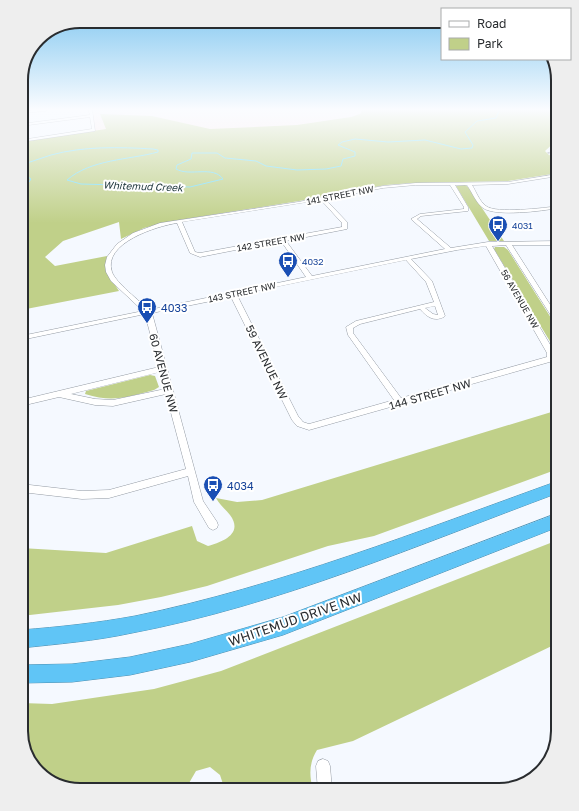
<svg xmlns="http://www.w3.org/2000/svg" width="579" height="811" font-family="'Golos Text',sans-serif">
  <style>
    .education { fill: #ffe9e9 }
    .green { fill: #c0d089 }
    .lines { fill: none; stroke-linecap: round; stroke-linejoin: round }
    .stream { stroke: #7cdffb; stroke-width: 1 }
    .minor-casing { stroke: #949ba4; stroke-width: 1 }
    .highway-casing { stroke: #4d8fb0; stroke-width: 1 }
    .minor { fill: #fff; fill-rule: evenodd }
    .highway { fill: #60c5f6; fill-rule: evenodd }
    .labels { text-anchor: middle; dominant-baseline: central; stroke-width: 4; stroke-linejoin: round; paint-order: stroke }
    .far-street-label { font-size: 9px; fill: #292c2f; stroke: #fff }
    .far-transit-label { font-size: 9px; fill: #164399; stroke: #fff; text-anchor: start }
    .far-water-label { font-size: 10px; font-style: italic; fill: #22393f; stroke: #fff }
    .transit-label { font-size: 11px; fill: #164399; stroke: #fff; text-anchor: start }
    .street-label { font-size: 11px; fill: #292c2f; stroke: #fff }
    .near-street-label { font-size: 13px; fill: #292c2f; stroke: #fff }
    .rim { fill: none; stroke: #292c2f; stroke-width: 2 }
  </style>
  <rect width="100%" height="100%" fill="#f5f9ff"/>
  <!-- education -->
  <path class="education" d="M90,109H472L98,146Z"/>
  <!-- green -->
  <path class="green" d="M363,109H558V139L545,151L549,155L558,158V173L508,181L412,183L386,185L299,201L167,222L144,228L121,239L119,222L63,241L45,257L55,266L107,256L106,271L119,291L21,310V142L106,129L100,114L152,116L210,129L297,125L351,117L360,114Z
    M465,185L468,187L504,241H489L456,186Z
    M495,247H504L508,250L558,329V348H554L494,249Z
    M150,375L155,376L159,387L154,390C127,397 113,403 85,394L86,391Z
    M558,410V469L374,536L328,546L207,586L161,597L118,605L21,616V548L106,553L192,526L197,541L208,546C222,542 244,534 230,515C225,509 220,505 216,498L237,502L262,500Z
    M558,540V643L353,741L317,750C309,763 309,775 313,790H225L220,775L210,767L196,771L185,790H77L50,782L29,761L21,731V703L52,704L154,689L221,671Z"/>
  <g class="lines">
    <!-- stream -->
    <path class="stream" d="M21,165C31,162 41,158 51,155C84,146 119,147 153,149L158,150V152C129,160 91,159 67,180L81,184L190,187L223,179C213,165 190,177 176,169L177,165L191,159L192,153H217L225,158L256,161L266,166L297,170L326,169L341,166L343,159L355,156V152L338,145L342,142L355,139L388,142L425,140L461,149L472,148L473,145L465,132L477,121L496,118L500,109
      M21,178L28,177L31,179L29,182L21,184"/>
    <!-- minor casing -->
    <g class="minor-casing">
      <path id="minor" d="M47,109L46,111L21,113V111Z
        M88,109H92L95,131L21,142V140L92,129L90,117L21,126V124L90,115Z
        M558,151V153L555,154L558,155V157L548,153Z
        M558,174V176L508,184L472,185C476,191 479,201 486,206C496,214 544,208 558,206V208C542,211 496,217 483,208C476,203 472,192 467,185H455L468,207V211L421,216L417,219L451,248L488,242L558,241V245H512L558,317V324L555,322L506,245L492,246L555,353L553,361L309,430L297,426L292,420L231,297L152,313L203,501L217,522L218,525L217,528L213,530L209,528L194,502L188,476L109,498L82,499L21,492V484L82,491L109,490L186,469L166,394L113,406L95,405L59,397L21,406V400L159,367L145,314L21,340V336L143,311L111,281L106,272L105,265L107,257L117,244L133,233L160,223L298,202L383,186L416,183L508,182ZM416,185H450L464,207V209L420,214L411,219L445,249L312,276L286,241L347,229V222L325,199L383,188ZM321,200L342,223V227L200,253L195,252L182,222ZM177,223L190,253L200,257L281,241L306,277L149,310C140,301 116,283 112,272C102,243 157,226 177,223ZM486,246L547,353V357L401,398L353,333V328L360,324L420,309C427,317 434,322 444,317L445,316L432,281L411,259L457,250ZM406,260L426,282L434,302L356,321L346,327L348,335L394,400L309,424L303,422L298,416L237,295ZM435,306L438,315L433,314L425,308ZM160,372L165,389L113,400L95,399L71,394Z
        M323,759L328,761L330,766L332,790H318L316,766L318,761Z"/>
    </g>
    <!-- highway casing -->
    <g class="highway-casing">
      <path id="highway" d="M558,481V493C418,545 279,605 132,633C95,641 58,644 21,648V630C59,627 97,623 135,616C280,586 419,531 558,481Z
        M558,513V527L283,635L190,662L130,675L72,682L21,683V665L72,664L130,657L190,644L283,617Z"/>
    </g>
    <!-- minor -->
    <use href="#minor" class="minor"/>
    <!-- highway -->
    <use href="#highway" class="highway"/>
  </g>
  <!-- sky -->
  <linearGradient id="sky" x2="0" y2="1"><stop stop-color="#7dc5f0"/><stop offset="0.49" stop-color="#fafcff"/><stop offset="1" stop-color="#fafcff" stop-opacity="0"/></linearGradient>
  <rect width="579" height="223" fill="url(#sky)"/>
  <!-- icons -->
  <defs>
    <g id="bus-pin" transform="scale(1)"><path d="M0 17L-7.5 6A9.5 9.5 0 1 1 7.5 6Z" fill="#1a4fb4" stroke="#fff"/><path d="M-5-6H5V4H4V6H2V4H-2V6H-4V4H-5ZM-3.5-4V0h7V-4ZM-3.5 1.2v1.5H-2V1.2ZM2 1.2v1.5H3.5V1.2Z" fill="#fff"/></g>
  </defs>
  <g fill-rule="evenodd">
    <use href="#bus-pin" x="498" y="225"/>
    <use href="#bus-pin" x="288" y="261"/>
    <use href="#bus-pin" x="147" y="307"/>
    <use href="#bus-pin" x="213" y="485"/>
  </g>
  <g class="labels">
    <!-- far-street labels -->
    <g class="far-street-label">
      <text transform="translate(340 195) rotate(-11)">141 STREET NW</text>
      <text transform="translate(271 242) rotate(-10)">142 STREET NW</text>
      <text transform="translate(242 292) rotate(-12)">143 STREET NW</text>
      <text transform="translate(520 299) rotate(60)">56 AVENUE NW</text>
    </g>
    <!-- far-transit labels -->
    <g class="far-transit-label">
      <text x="512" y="225">4031</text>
      <text x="302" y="261">4032</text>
    </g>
    <!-- far-water labels -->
    <g class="far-water-label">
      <text transform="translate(143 186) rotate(2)">Whitemud Creek</text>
    </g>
    <!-- transit labels -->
    <g class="transit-label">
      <text x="161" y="307">4033</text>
      <text x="227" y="485">4034</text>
    </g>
    <!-- street labels -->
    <g class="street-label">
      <text transform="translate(267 362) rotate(64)">59 AVENUE NW</text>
      <text transform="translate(164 373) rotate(75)">60 AVENUE NW</text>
      <text transform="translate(430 394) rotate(-16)">144 STREET NW</text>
    </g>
    <!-- near-street labels -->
    <g class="near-street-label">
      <text transform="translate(295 619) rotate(-19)">WHITEMUD DRIVE NW</text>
    </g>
  </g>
  <!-- crop -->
  <path d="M0 0H579V811H0ZM80 28H499A52 52 0 0 1 551 80V731A52 52 0 0 1 499 783H80A52 52 0 0 1 28 731V80A52 52 0 0 1 80 28Z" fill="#eee" fill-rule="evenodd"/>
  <path class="rim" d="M80 28H499A52 52 0 0 1 551 80V731A52 52 0 0 1 499 783H80A52 52 0 0 1 28 731V80A52 52 0 0 1 80 28Z"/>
  <!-- legend -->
  <rect x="441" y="8" width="130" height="52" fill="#ffffff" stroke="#a9abac"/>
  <rect x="449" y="21" width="20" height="6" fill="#ffffff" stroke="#a9abac"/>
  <text x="477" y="28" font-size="12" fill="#292c2f">Road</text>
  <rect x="449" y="38" width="20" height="12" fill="#c0d089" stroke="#a9abac"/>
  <text x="477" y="48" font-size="12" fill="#292c2f">Park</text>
</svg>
